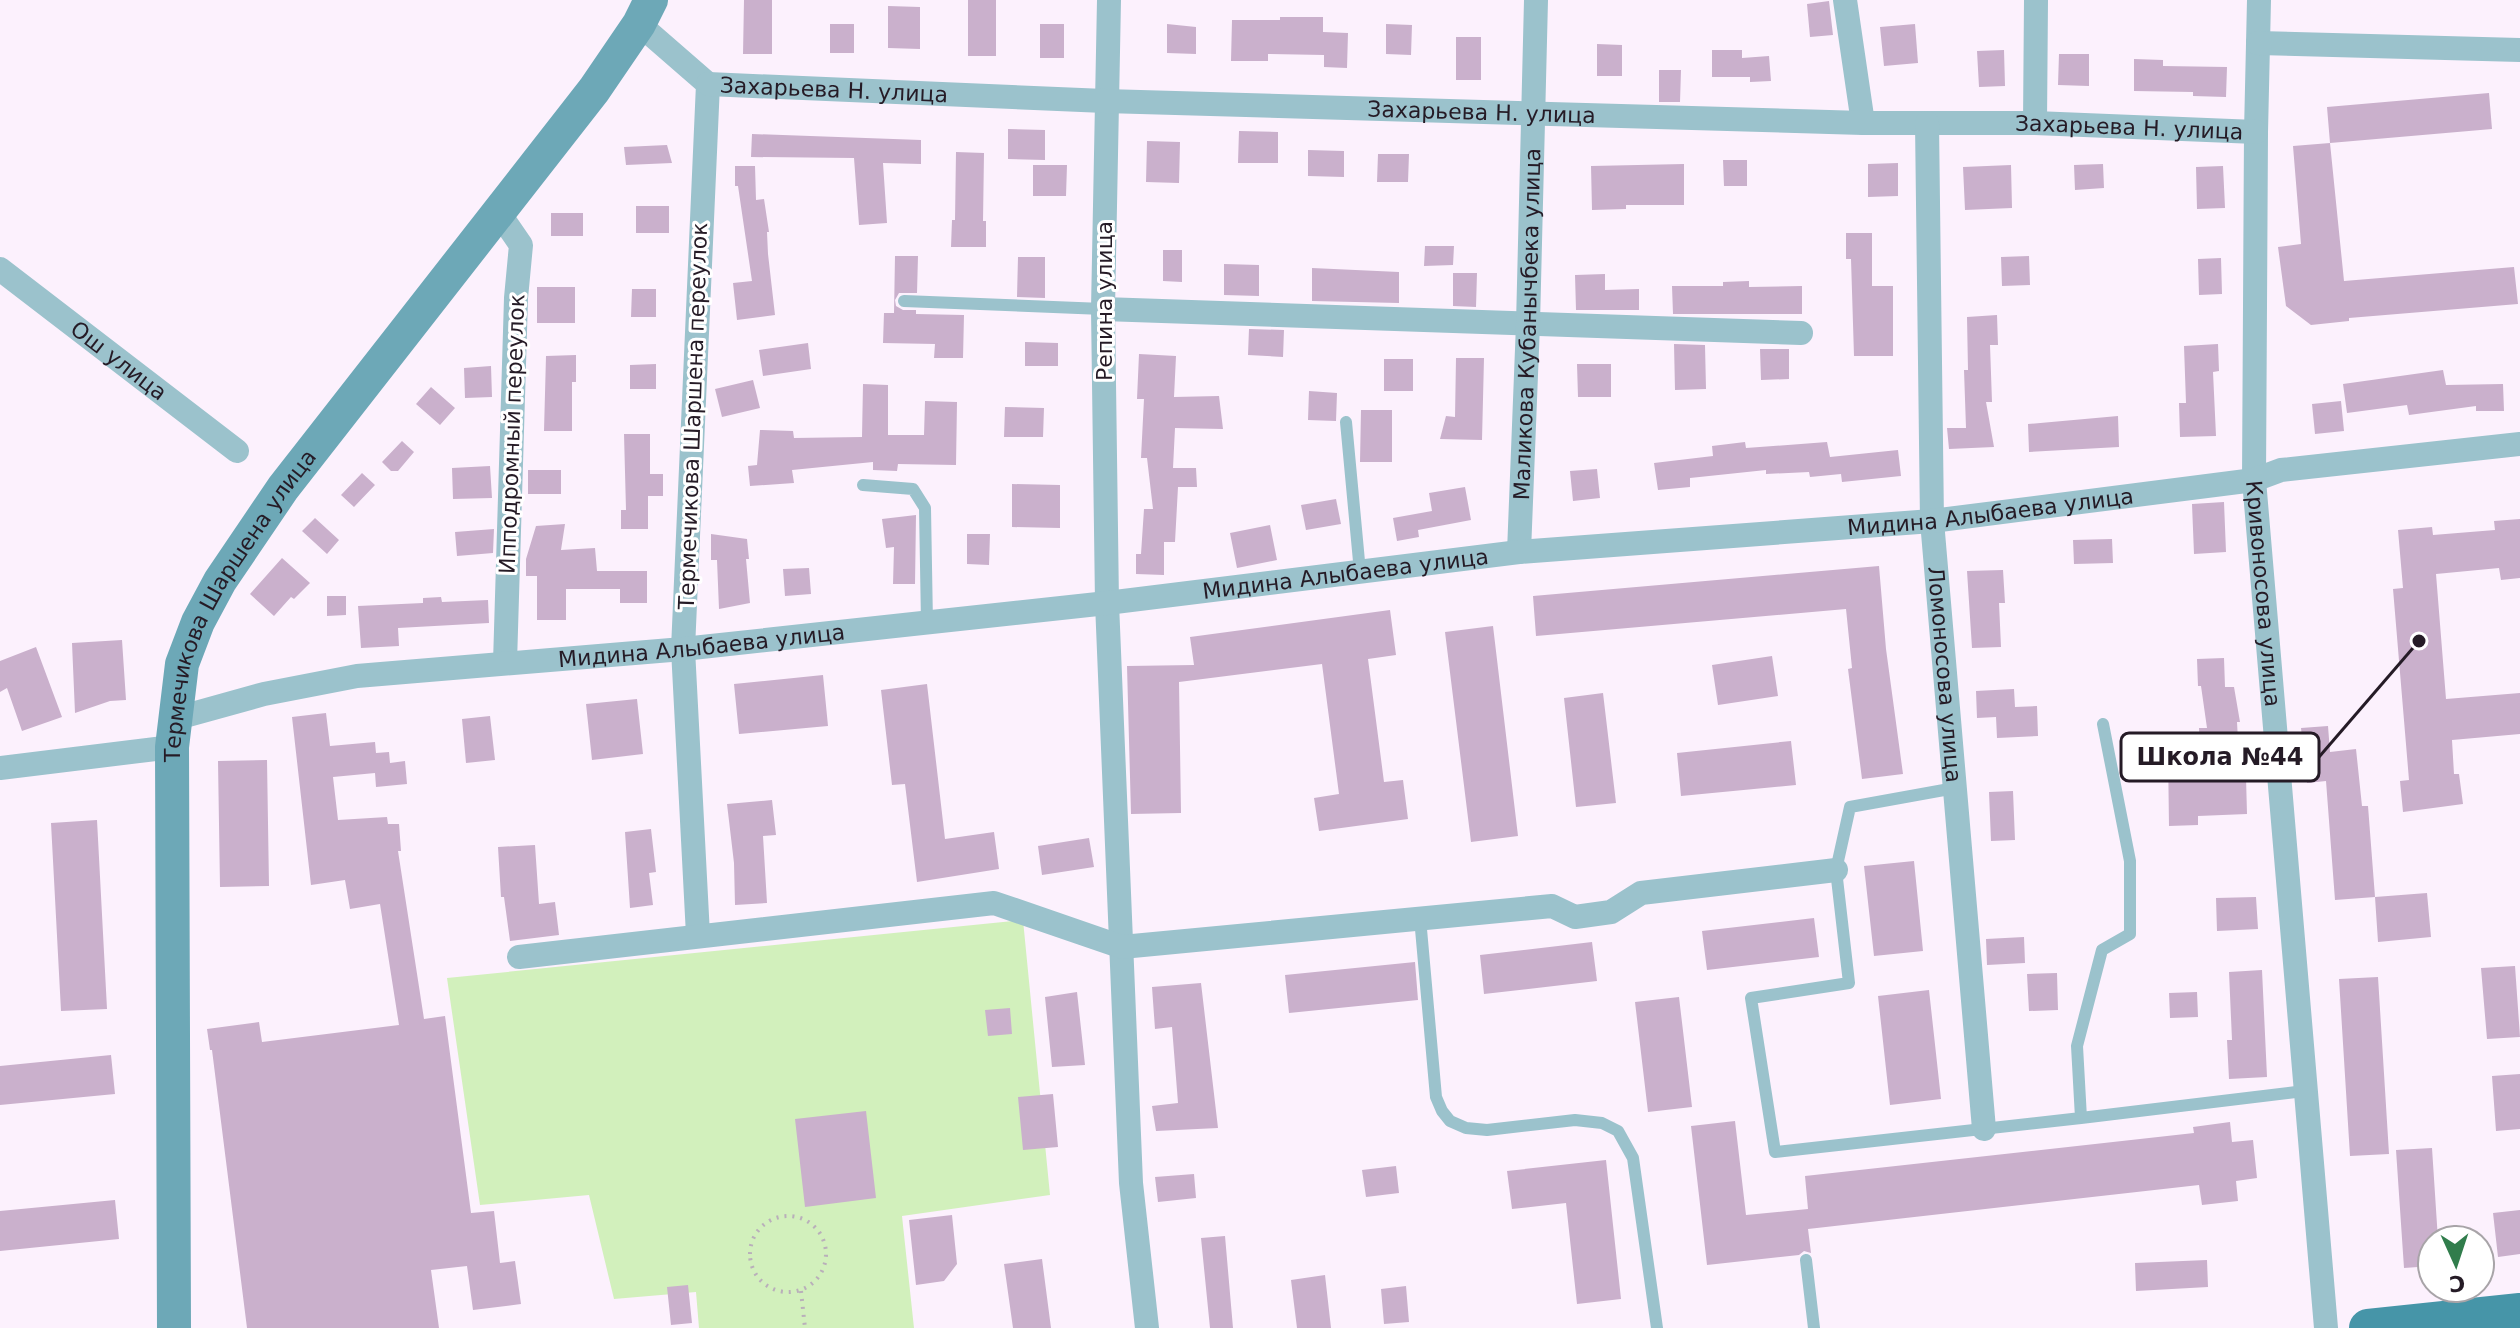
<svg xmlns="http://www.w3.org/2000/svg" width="2520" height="1328" font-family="'DejaVu Sans',sans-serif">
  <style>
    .green { fill: #d2f0bc }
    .building { fill: #cab0cc }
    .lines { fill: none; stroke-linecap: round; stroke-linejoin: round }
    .path { stroke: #b9afba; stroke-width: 4; stroke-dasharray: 2 6; stroke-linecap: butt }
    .lane { stroke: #9bc2cc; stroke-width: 12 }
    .street { stroke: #9bc2cc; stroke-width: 24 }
    .secondary { stroke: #6da8b7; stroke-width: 34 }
    .primary { stroke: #4695a8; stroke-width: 38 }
    .labels { text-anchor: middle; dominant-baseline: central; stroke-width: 6; stroke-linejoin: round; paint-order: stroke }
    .street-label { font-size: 22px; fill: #251b26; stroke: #fff }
    .leader { fill: none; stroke: #251b26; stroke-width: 3 }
    .callout-dot { fill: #251b26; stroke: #fff; stroke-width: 3 }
    .callout { fill: #fff; stroke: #251b26; stroke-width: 3 }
    .callout-label { font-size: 24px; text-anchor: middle; font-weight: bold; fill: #251b26 }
  </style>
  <rect width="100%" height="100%" fill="#fcf1fd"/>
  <!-- green -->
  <path class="green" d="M1023,920L1050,1195L902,1216L914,1328H699L696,1292L614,1299L589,1195L480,1205L447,978Z"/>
  <!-- building -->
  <path class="building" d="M744,0H772V54H743Z
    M968,0H996V56H968Z
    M1829,1L1833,35L1810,37L1807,4Z
    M888,6L920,7V49L888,48Z
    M1280,17H1323V32L1348,33L1347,68L1324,67V55L1268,54V61H1231L1232,20H1280Z
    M830,24H854V53H830Z
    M1040,24H1064V58H1040Z
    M1167,24L1196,27V54L1167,53Z
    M1386,24L1412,25L1411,55L1386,54Z
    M1915,24L1918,63L1884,66L1880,27Z
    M1456,37H1481V80H1456Z
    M1597,44L1622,45V76H1597Z
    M1712,50H1742V58L1769,56L1771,81L1750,82V77H1712Z
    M2004,50L2005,86L1979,87L1977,51Z
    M2059,54H2089V86L2058,85Z
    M2134,59L2163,60V66L2227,67L2226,97L2193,96V92L2134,91Z
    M1659,70H1681L1680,102H1659Z
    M2489,93L2492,129L2330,143L2327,107Z
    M1008,129L1045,130V160L1008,159Z
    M1239,131L1278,132V163H1238Z
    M752,134L921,140V164L883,163L887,223L859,225L854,158L751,157Z
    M1147,141L1180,142L1179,183L1146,182Z
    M2330,143L2344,281L2514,267L2518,304L2349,318V321L2311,325L2286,306L2278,247L2301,244L2293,146Z
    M667,145L672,163L626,165L624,147Z
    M1308,150L1344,151V177L1308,176Z
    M956,152L984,153L983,221H986V247H951L952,220H955Z
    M1378,154H1409L1408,182H1377Z
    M1723,160H1747V186H1724Z
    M1898,163V196L1868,197V164Z
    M1684,164V205H1626V209L1592,210L1591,166Z
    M2103,164L2104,188L2075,190L2074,165Z
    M1033,165H1067L1066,196H1033Z
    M2011,165L2012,208L1965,210L1963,167Z
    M735,166H755L756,200L764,199L769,232H767L768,254L775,315L737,320L733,283L752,281L738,186H735Z
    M2223,166L2225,208L2197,209L2196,167Z
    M636,206H669V233H636Z
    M551,213H583V236H551Z
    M1846,233H1872V286H1893V356H1854L1851,259H1846Z
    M1425,246H1454L1453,265L1424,266Z
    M1163,250H1182V282L1163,281Z
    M895,256H918L917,293H899L895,300L896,306L903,310H916V314L964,315L963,358H934L935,344L883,343L884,313H894Z
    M2029,256L2030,285L2002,286L2001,257Z
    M1018,257H1045V298L1017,297Z
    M2221,258L2222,294L2199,295L2198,259Z
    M1224,264L1259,265V296L1224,295Z
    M1312,268L1399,272V303L1312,301Z
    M1453,273H1477L1476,307L1453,306Z
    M1605,274V290L1639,289V310H1576L1575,275Z
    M1749,281V287L1802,286V314H1673L1672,286H1723V282Z
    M537,287H575V323H537Z
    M632,289H656V317H631Z
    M1997,315L1998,345H1990L1992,402H1986L1994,447L1949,449L1947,428H1966L1964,370H1968L1967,317Z
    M1249,329L1284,330L1283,357L1248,355Z
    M1025,342L1058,343V366H1025Z
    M808,343L811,369L763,376L759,350Z
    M1674,344L1705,345L1706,389L1675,390Z
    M2218,344L2219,371L2213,372L2216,436L2180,437L2179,403H2186L2184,346Z
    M1760,349H1789V379L1761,380Z
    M1139,354L1176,356L1174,397L1219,396L1223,429L1175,428L1173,468H1196L1197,487H1178L1175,542H1164V575L1136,574V554H1141L1144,509H1153L1147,458H1141L1144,399H1137Z
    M576,355V382H572V431H544L546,356Z
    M1456,358H1484L1482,440L1440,439L1446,416L1455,417Z
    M1384,359H1413V391H1384Z
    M656,364V389H630V365Z
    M1577,364H1611V397H1578Z
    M491,366L492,397L465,398L464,368Z
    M2443,370L2446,385L2503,384L2504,411H2476V406L2409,415L2407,405L2347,413L2343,384Z
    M753,380L760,408L722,417L715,389Z
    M863,384L888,385V435H924L925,401L957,402L956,465L898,464L897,471L873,470V462L792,470L794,483L750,486L748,466L757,465L760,430L793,431L794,438L862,437Z
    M431,387L455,408L440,425L416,404Z
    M1309,391L1337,393L1336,421L1308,420Z
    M2341,401L2344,431L2315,434L2312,404Z
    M1005,407L1044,408L1043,437H1004Z
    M1361,410H1392V462H1360Z
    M2118,416L2119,447L2029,452L2028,424Z
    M624,434H650V474H663V496H648V529H621V510H626Z
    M402,441L414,452L398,471H391L382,462Z
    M1745,442L1746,448L1827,442L1830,457L1898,450L1901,476L1842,482L1841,474L1810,477L1809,472L1766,474V470L1690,478V487L1658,490L1654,463L1713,456L1712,446Z
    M490,466L492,498L453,499L452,468Z
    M1597,469L1600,498L1573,501L1570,471Z
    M528,470H561V494H528Z
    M362,473L375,485L354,507L341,495Z
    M1012,484L1060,485V528L1012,527Z
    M1465,487L1471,520L1418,530L1419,537L1397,541L1393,518L1432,511L1429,493Z
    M1336,499L1341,524L1306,530L1301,505Z
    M2224,502L2226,552L2194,554L2192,504Z
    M916,515L915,584H893L894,547L886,548L882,519Z
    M315,518L339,540L327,554L302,531Z
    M2520,519V578L2501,580L2499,568L2436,574L2446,699L2520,693V734L2452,740L2454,774H2459L2463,804L2403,812L2400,781L2409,780L2393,589L2403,588L2398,530L2432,527L2433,535L2495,530L2494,521Z
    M565,524L561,550L595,548L597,571H647V603H620V589H566V620H537V576H526V559L536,526Z
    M1270,525L1277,560L1237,568L1230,533Z
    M494,529L493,553L457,556L455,532Z
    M711,534L747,539L749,559H746L750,603L719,609L717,560H711Z
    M967,534H990L989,565L967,564Z
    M2112,539L2113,563L2074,564L2073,540Z
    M282,558L310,583L294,599L291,597L274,616L250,594Z
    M1879,566L1886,649L1903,774L1862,779L1848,669L1852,668L1846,609L1536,636L1533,596Z
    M809,568L811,594L785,596L783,569Z
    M2003,570L2005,603H1999L2001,647L1972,648L1967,571Z
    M327,596H346V615L327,616Z
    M441,597L442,602L488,600L489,623L398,628L399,646L361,648L358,606L423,603V598Z
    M1390,610L1396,655L1368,659L1384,782L1403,780L1408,819L1319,831L1314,798L1339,794L1322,664L1179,682L1181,813L1131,814L1127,666L1194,665L1190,637Z
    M1493,626L1518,836L1471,842L1445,632Z
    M122,640L126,700L110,701L75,713L72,643Z
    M36,647L62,717L22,731L7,688L0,692V661Z
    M1772,656L1778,696L1718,705L1712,665Z
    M2224,658L2225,687H2234L2240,722H2237L2240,777H2246L2247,814L2198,816V825L2169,826L2168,751L2200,750L2199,728H2207L2201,686H2198L2197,659Z
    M823,675L828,726L739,734L734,684Z
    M927,684L945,839L994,832L999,869L917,882L905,784L892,785L881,690Z
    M2014,689L2015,707L2037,706L2038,736L1997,738L1996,717L1977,718L1976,691Z
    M1603,693L1616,803L1576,807L1564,698Z
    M637,699L643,754L592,760L586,704Z
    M326,713L330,746L375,742L376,753L389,752L390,763L405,761L407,784L376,787L375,773L333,777L338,820L387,817L388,824H399L401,851H398L424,1019L445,1016L471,1213L494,1211L500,1263L515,1261L521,1304L473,1310L467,1266L431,1270L439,1328H247L212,1050H210L207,1029L259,1022L262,1042L399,1025L380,904L350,909L345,880L311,885L292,717Z
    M490,716L495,760L466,763L462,719Z
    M2328,726L2330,752L2356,749L2362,806H2368L2375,897L2335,900L2326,781L2307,783L2301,728Z
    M1791,741L1796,785L1681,796L1677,753Z
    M267,760L269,886L220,887L218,761Z
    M2013,791L2015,840L1991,841L1989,792Z
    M772,800L776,835L763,836L767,903L735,905L734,863L727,804Z
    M97,820L107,1009L61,1011L51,823Z
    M651,829L656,872L649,873L653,905L630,908L625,832Z
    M1089,838L1094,867L1042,875L1038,846Z
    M535,845L539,904L555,902L559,935L510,941L504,897H501L498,847Z
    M1914,861L1923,951L1874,956L1864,866Z
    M2427,893L2431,937L2378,942L2375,897Z
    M2256,897L2258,929L2217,931L2216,898Z
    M1814,918L1819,957L1707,970L1702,931Z
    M2024,937L2025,963L1987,965L1986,939Z
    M1592,942L1597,981L1484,994L1480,955Z
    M1415,962L1418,1000L1289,1013L1285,975Z
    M2515,966L2520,1037L2487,1039L2481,968Z
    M2262,970L2267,1077L2229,1079L2227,1040H2232L2229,972Z
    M2057,973L2058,1010L2029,1011L2027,974Z
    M2378,977L2389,1154L2350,1156L2339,979Z
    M1201,983L1218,1128L1156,1131L1152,1106L1178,1103L1172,1027L1155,1029L1152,987Z
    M1929,990L1941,1099L1890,1105L1878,996Z
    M1077,992L1085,1065L1052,1067L1045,997Z
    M2197,992L2198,1017L2170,1018L2169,993Z
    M1679,997L1692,1107L1648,1112L1635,1002Z
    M1010,1008L1012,1034L988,1036L985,1010Z
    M111,1055L115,1094L0,1105V1066Z
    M2520,1074V1129L2496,1131L2492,1076Z
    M1053,1094L1058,1147L1023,1150L1018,1097Z
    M866,1111L876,1198L805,1207L795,1119Z
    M1735,1121L1746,1215L1808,1209L1805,1176L2194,1133L2193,1127L2230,1122L2232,1142L2253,1140L2257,1178L2236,1181L2238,1201L2202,1205L2199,1185L1808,1229L1811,1253L1804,1251L1799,1255L1707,1265L1691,1126Z
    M2432,1148L2438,1240H2432V1266L2404,1268L2396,1150Z
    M1606,1160L1621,1299L1577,1304L1566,1203L1512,1209L1507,1171Z
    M1396,1166L1399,1193L1366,1197L1362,1170Z
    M1194,1174L1196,1198L1158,1202L1155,1177Z
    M115,1200L119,1239L0,1251V1211Z
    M2520,1210V1254L2498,1257L2493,1213Z
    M952,1215L957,1264L944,1281L916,1285L909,1220Z
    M1225,1236L1233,1328H1210L1201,1238Z
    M1042,1259L1051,1328H1013L1004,1264Z
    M2207,1260L2208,1287L2136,1291L2135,1263Z
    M1325,1275L1331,1328H1297L1291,1280Z
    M688,1285L692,1323L671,1325L667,1287Z
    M1406,1286L1409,1322L1384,1324L1381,1289Z"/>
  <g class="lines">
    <!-- path -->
    <path class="path" d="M750 1254a38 38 0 1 1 76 0a38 38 0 1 1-76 0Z
      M801,1291L805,1328"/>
    <!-- lane -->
    <path class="lane" d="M904,301L1103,309
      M1346,422L1360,572
      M863,485L913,489L925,508L927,623
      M2103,724L2130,861V934L2102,950L2077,1046L2081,1118L2304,1091
      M1955,788L1850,807L1836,870L1849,983L1751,998L1775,1152L2081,1118
      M1420,918L1436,1097L1442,1111L1450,1121L1466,1128L1487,1130L1575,1120L1602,1123L1618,1131L1633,1158L1657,1328
      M1806,1260L1814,1328"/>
    <!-- street -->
    <g class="street">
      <path d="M1109,0L1103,309L1107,603L1131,1183L1147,1328"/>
      <path d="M1845,0L1863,123"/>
      <path id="s1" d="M2259,0L2256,132L2254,480L2326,1328"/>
      <path d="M639,24L708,84L683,649L698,935"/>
      <path d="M2258,43L2520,50"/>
      <path id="s2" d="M708,84L1105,101L1863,123H2035L2256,132"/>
      <path id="s3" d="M1927,123L1932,521L1984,1129"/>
      <path d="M2035,123L2036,0"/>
      <path d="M499,213L521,245L516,298L505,663"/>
      <path id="s4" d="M0,269L237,451"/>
      <path d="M1103,309L1801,333"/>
      <path id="s5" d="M1519,552L1528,324L1536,0"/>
      <path id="s6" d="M174,719L264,694L357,676L683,649L1107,603L1519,552L1932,521L2254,480L2281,470L2520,444"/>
      <path d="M0,768L172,747"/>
      <path d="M519,957L994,903L1122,947L1552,906L1575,917L1611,912L1641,893L1836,870"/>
    </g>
    <!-- secondary -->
    <path class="secondary" id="s7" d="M174,1328L172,747L182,664L198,622L220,581L283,488L594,90L639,24L651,0"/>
    <!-- primary -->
    <path class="primary" d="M2368,1328L2520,1312"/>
  </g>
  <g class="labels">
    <!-- street labels -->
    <g class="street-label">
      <text stroke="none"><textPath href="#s2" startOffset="126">Захарьева Н. улица</textPath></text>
      <text stroke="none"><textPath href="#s2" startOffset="774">Захарьева Н. улица</textPath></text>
      <text stroke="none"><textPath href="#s2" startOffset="1422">Захарьева Н. улица</textPath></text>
      <text transform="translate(1104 301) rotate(-90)">Репина улица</text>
      <text stroke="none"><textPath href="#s5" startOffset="228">Маликова Кубанычбека улица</textPath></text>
      <text stroke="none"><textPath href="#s4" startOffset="150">Ош улица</textPath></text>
      <text transform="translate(693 416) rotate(-88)">Термечикова Шаршена переулок</text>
      <text transform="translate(512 434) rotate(-88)">Ипподромный переулок</text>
      <text stroke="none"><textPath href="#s6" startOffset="1830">Мидина Алыбаева улица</textPath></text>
      <text stroke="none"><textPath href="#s6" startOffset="1182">Мидина Алыбаева улица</textPath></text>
      <text stroke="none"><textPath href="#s1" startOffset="594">Кривоносова улица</textPath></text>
      <text stroke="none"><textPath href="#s7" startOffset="740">Термечикова Шаршена улица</textPath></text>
      <text stroke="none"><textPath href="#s6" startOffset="534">Мидина Алыбаева улица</textPath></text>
      <text stroke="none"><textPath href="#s3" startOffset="552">Ломоносова улица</textPath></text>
    </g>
  </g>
  <!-- callouts -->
  <path class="leader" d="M2419 641L2319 757"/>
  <circle class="callout-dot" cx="2419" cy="641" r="8"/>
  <rect class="callout" x="2121" y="733" width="198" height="48" rx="8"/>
  <g class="callout-label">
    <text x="2220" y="765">Школа №44</text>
  </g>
  <!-- north arrow -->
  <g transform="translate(2456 1264) rotate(177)"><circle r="38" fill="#ffffff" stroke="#a8a4a8" stroke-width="2"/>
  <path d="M0-6L14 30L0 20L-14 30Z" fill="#317d4c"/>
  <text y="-12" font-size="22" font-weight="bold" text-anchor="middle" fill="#251b26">С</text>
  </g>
</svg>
